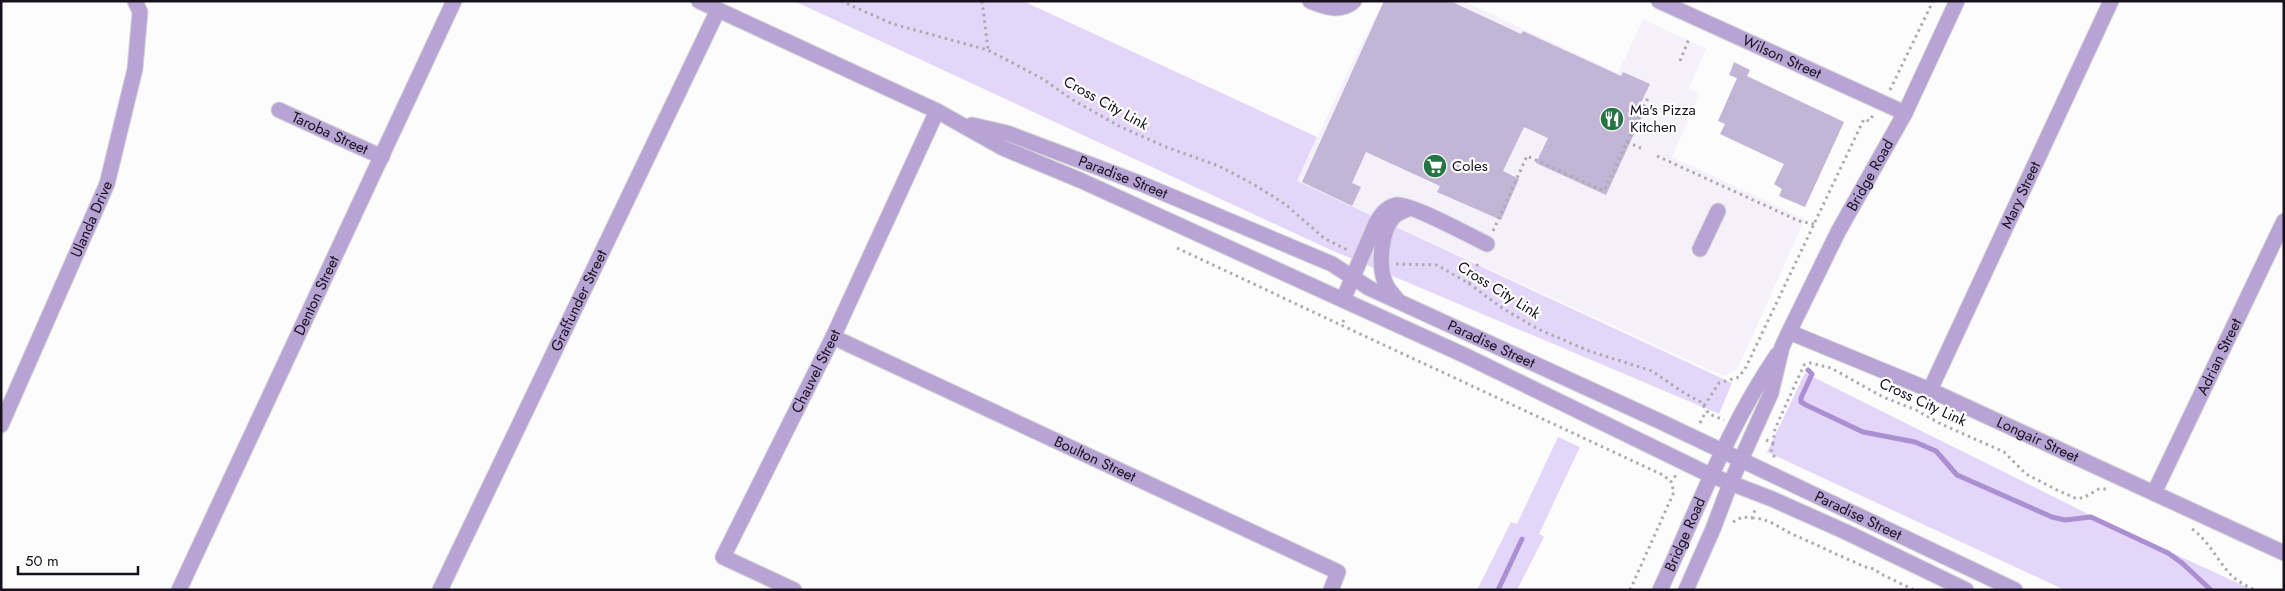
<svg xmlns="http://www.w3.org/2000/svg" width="2285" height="591" font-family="Jost,sans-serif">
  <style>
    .built { fill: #f5f1fa }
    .green { fill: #e4d6f9 }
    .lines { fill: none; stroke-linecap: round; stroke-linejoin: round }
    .stream { stroke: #ab8fd1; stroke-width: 5 }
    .building { fill: #c2b5d6 }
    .minor-casing { stroke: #d7d6d8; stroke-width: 17 }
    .path { stroke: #acabaf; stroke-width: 3; stroke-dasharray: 2.5 4; stroke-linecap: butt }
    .minor { stroke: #b7a4d4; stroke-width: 15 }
    .labels { text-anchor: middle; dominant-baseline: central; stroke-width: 4.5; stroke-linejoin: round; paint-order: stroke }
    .street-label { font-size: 15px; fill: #16111d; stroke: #fff }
    .poi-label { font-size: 15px; fill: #16111d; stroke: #fff; text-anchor: start }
  </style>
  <rect width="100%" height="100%" fill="#fcfcfc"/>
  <!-- built -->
  <path class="built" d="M1384,1H1463L1618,73L1643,19L1706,49L1689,88L1700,94L1672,157L1805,219L1737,370L1723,376L1297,181L1358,50Z"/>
  <!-- green -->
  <path class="green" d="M794,1H1023L1317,137L1297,181L1732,383L1719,414L1331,250Z
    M1805,373L2092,516L2253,590H2065L1767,452Z
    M1558,437L1580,447L1539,534L1544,537L1517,590H1477L1511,522L1517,524Z"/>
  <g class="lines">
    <!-- stream -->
    <path class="stream" d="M1808,370L1812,374L1801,398V402L1806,405L1863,432L1915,442L1936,451L1957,475L2052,517L2065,520L2091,517L2168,553L2182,563L2211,590
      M1498,590L1522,539"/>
  </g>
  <!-- building -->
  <path class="building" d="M1384,1H1450L1521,34L1523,31L1621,76L1623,72L1650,84L1639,107L1645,110L1606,195L1536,163L1548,138L1524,127L1503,171L1519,179L1501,220L1437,192L1440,186L1366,152L1352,183L1361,187L1352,206L1302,182Z
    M1734,62L1750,70L1747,76L1844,122L1805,207L1779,196L1782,189L1774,184L1784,164L1720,134L1725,124L1718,121L1737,78L1729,75Z"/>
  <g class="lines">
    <!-- minor casing -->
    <g class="minor-casing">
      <g id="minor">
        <path d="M699,1L937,111L1003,148L1082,181L1466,356L1710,475L1772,499L1846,532L1966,590"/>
        <path d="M1310,1C1325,7 1341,13 1354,1"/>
        <path id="s1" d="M1659,1L1905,113"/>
        <path id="s2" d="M279,110L382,157"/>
        <path id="s3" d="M972,125L1007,133L1142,184L1332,264L1369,288L1657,420L2015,590"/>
        <path d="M1700,249L1718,211"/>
        <path d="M1343,300L1376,223C1381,215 1386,207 1396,205C1411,203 1470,236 1487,244"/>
        <path d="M1398,301C1394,295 1387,289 1385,282C1378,265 1381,227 1396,215C1400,212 1406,210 1410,208"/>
        <path id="s4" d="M1789,332L1930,390L2284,553"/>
        <path id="s5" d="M833,337L1338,572L1331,590"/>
        <path id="s6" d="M1930,390L2111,1"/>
        <path id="s7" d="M1,425L107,184L135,69L140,12L135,1"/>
        <path id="s8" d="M2154,493L2284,221"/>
        <path id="s9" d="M179,590L454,1"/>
        <path id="s10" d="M440,590L718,10"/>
        <path id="s11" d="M794,590L723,557L833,337L937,111"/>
        <path id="s12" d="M1660,590C1697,511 1728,426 1777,355"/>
        <path id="s13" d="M1686,590L1713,529L1730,484L1771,393L1782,347L1789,332L1838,232L1905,113L1957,1"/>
      </g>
    </g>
    <!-- path -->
    <path class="path" d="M841,1L893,24L988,50L1043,79L1073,100L1119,126L1166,147L1219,166L1253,184L1285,204L1324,238L1347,250
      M982,1L988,49
      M1680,61L1689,39
      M1890,90L1933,1
      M1627,142L1641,148
      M1657,156L1799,221L1814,224
      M1493,231L1527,156L1604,191L1648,98L1650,99
      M1177,248L1341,325
      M1396,264L1437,265L1468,283L1502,308L1538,329L1589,351L1652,371L1684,393L1701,402L1709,414L1724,420
      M1469,284L1479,261
      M1344,320L1341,325L1663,475L1671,482
      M1704,406L1719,383L1739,377L1746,367L1864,119L1869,121L1874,114
      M1700,423L1706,411
      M1766,440L1773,443L1775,429L1804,365L1810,363L1831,368L1883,397L1916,410L1939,423L2004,452L2026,474L2057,490L2075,498H2083L2099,489H2107
      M1773,443L1771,452L1776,459
      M1752,518C1768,518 1778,527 1792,534C1817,545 1842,557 1868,568L1875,569L1879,573L1914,590
      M1733,522L1742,517L1752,518L1755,510
      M2192,529C2209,541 2217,560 2231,575C2238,582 2247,586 2255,590
      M1630,590L1674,492L1671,482L1676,475"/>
    <!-- minor -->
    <use href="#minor" class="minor"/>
  </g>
  <!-- icons -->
  <defs>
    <g id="restaurant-disc" transform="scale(1.25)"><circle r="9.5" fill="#247444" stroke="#fff"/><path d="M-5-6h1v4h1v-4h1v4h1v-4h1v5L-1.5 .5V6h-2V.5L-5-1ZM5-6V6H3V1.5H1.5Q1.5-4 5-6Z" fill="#fff"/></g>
    <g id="supermarket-disc" transform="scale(1.25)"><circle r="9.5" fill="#247444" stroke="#fff"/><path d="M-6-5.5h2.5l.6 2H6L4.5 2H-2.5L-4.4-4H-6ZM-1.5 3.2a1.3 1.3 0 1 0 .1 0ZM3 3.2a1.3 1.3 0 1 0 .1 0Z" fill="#fff"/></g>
  </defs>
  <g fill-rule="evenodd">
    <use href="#restaurant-disc" x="1612" y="119"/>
    <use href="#supermarket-disc" x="1435" y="166"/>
  </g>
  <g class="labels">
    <!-- street labels -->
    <g class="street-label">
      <text stroke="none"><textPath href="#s1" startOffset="135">Wilson Street</textPath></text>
      <text transform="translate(1106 103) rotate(29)">Cross City Link</text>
      <text stroke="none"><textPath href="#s2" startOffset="56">Taroba Street</textPath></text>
      <text stroke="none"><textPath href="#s13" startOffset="455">Bridge Road</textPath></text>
      <text stroke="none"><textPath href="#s3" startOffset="160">Paradise Street</textPath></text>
      <text stroke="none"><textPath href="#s6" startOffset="215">Mary Street</textPath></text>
      <text stroke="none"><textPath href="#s7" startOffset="225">Ulanda Drive</textPath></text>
      <text transform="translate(1499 290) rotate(32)">Cross City Link</text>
      <text stroke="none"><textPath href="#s9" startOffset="325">Denton Street</textPath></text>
      <text stroke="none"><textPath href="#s10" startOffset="321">Graffunder Street</textPath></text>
      <text stroke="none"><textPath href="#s3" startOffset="565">Paradise Street</textPath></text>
      <text stroke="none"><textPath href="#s8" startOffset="151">Adrian Street</textPath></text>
      <text stroke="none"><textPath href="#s11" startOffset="286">Chauvel Street</textPath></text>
      <text transform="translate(1923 402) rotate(25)">Cross City Link</text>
      <text stroke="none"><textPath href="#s4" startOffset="271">Longair Street</textPath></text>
      <text stroke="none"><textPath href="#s5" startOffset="289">Boulton Street</textPath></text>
      <text stroke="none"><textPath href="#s3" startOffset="970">Paradise Street</textPath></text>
      <text stroke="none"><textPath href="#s12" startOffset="61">Bridge Road</textPath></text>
    </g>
    <!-- poi labels -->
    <g class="poi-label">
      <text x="1630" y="110">Ma's Pizza<tspan x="1630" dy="17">Kitchen</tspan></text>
      <text x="1452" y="166">Coles</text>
    </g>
  </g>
  <!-- border -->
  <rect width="2285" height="591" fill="none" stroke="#16111d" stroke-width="5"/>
  <!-- scale -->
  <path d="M18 566v8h120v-8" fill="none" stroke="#16111d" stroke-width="2.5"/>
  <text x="25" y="566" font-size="15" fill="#16111d" stroke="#ffffff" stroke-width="4" paint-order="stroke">50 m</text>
</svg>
